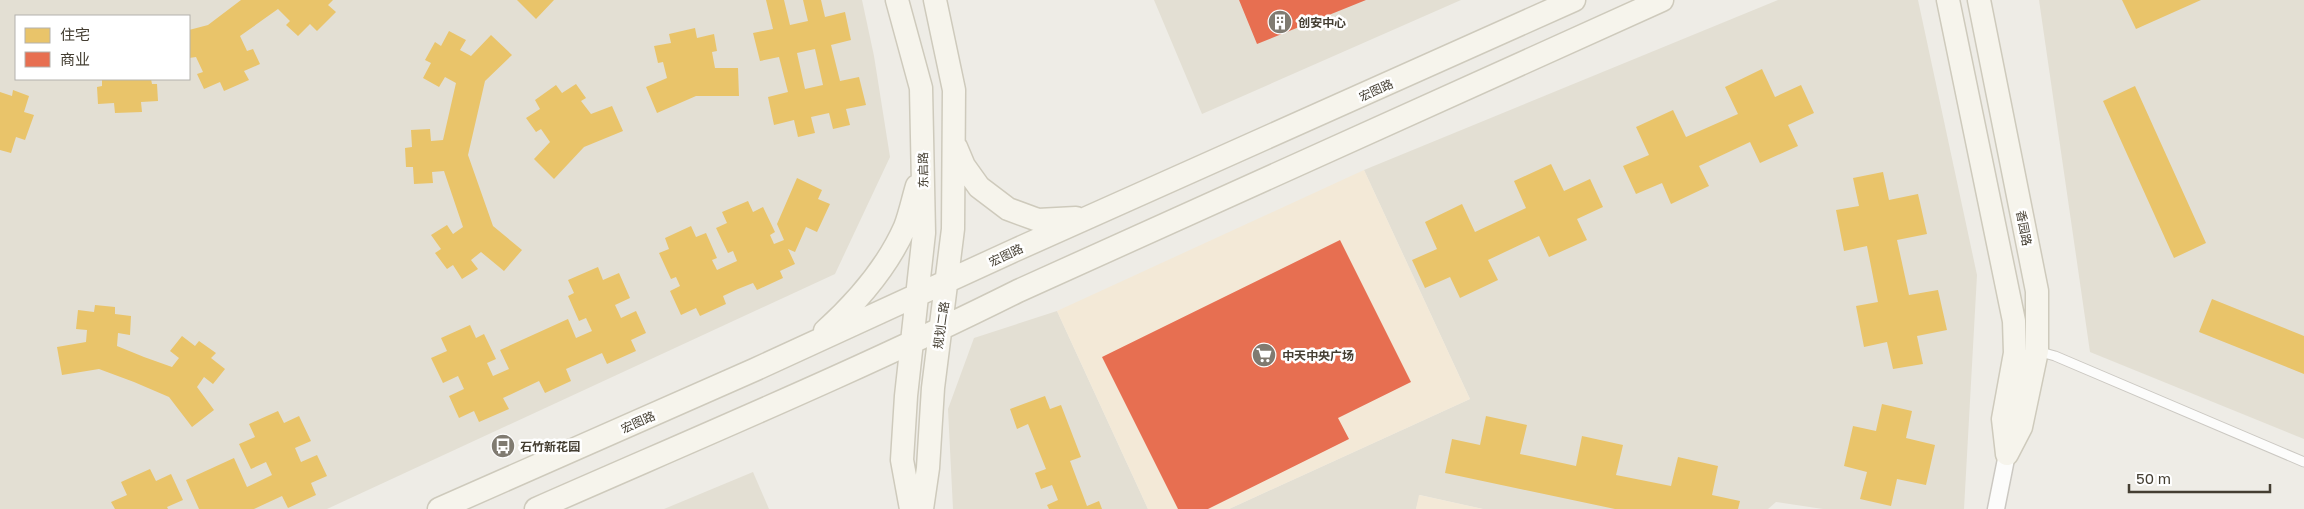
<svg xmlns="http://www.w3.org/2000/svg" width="2304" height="509" font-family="'Golos Text','Noto Sans SC',sans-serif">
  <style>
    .residential { fill: #e3dfd3; fill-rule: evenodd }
    .commercial { fill: #f3e9d7 }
    .homes { fill: #e9c46a; fill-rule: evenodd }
    .shops { fill: #e76f51 }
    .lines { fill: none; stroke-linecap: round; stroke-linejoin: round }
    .lane-casing { stroke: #cbc8c2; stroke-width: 11 }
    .street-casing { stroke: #cbc8c2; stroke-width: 19 }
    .secondary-casing { stroke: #cecabc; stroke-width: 25 }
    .lane { stroke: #fcfcfb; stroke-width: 9 }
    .street { stroke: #fcfcfb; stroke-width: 16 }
    .secondary { stroke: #f6f4ec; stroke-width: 22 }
    .labels { text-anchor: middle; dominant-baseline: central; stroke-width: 5; stroke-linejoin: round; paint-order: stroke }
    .poi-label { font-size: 12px; font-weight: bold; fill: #443e32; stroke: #fff; text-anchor: start }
    .street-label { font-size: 12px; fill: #443e32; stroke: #fff }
  </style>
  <rect width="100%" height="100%" fill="#eeece6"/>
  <!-- residential -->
  <path class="residential" d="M0,0H862L874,56L890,157L835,274L327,509H0ZM16,16H189V79H16Z
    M1154,0H1461L1202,114Z
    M1778,0H1918L1977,275L1964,509H1823L1776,502L1768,509H1483L1420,495L1416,509H1229L1470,399L1364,170Z
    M2039,0H2304V439L2090,352Z
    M1057,311L1148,509H953L948,409L974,338Z
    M753,472L769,509H664Z"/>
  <!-- commercial -->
  <path class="commercial" d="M1364,170L1470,399L1229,509H1148L1057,311Z
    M1419,495L1483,509H1416Z"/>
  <!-- homes -->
  <path class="homes" d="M241,0H333L328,5L336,12L317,31L310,24L298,36L286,25L290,21L278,9L240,36L247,51L253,49L260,64L244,71L249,80L224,91L220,82L204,89L197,74L203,72L196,57L189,58V30L208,25Z
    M517,0H554L536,19Z
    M766,0H784L790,25L808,21L803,0H821L825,17L845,12L851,40L831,45L840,81L859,77L866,105L846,109L850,125L833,129L829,113L811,117L815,133L798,137L794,120L774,125L768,97L788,92L779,57L760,61L753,33L773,29ZM815,49L823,85L805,89L797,53Z
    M2122,0H2201L2136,29Z
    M695,28L697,38L714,34L717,51L712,52L715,68H738L739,96H696L657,113L646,87L667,78L663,62L658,63L654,46L671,43L669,34Z
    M449,31L466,40L460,50L471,56L491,35L512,55L485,81L468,155L493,226L522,250L504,271L481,252L471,260L478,269L462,279L453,265L447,269L435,253L441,249L431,235L447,225L453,234L463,227L444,171L432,172L433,183L414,184L413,167H406L405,148L412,147L411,130L430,129L431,141L443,140L456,83L445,77L439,87L423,78L431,63L425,60L435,42L441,46Z
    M1762,69L1775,97L1801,85L1814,113L1788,125L1798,146L1760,163L1750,142L1699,166L1709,186L1671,204L1662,183L1636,194L1623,166L1649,155L1636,127L1673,110L1686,137L1738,114L1725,87Z
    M102,79H151L152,84H157L158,101L141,102L142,112L115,113L114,103L98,104L97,87L102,86Z
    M576,84L586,98L581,101L591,114L612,106L623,131L584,147L554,179L534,159L550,142L541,129L536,132L526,118L540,109L535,100L556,85L562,93Z
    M2135,86L2206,243L2174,258L2103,101Z
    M13,90L29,96L24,112L34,115L25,140L16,137L11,153L0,150V92L12,96Z
    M1551,164L1564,191L1590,179L1603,207L1577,219L1587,240L1549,257L1539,236L1488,260L1498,280L1460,298L1450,277L1425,288L1412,260L1437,249L1425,222L1462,204L1475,232L1526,208L1514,181Z
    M1883,172L1889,200L1918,194L1927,234L1897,240L1909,295L1938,290L1947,330L1917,336L1923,364L1893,369L1887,342L1864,347L1856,306L1878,302L1867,246L1844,251L1836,210L1859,206L1853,178Z
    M797,178L822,190L818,199L830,204L817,232L806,227L795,252L788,249L795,264L780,271L783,278L757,290L753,283L738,289L723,296L726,304L700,316L696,308L681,315L670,291L680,286L676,277L671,279L659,253L669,249L665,238L691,226L696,237L706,233L717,258L712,260L717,270L737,261L733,251L728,253L716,228L727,223L722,212L748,201L753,212L763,207L775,232L770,235L774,244L784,240L777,224Z
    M598,267L603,280L619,273L630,298L615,305L621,318L636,311L646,333L631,340L636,351L607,364L602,353L566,369L571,381L545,393L539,381L503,398L509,409L479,422L474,411L459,418L449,396L464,389L458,376L443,383L431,358L447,351L441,338L470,325L476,338L484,334L496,359L487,363L493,376L509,369L500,350L568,319L576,338L592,331L586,318L579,321L568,296L574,293L568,280Z
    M2212,299L2304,336V374L2199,332Z
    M95,305L115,307V314L131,316L130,335L118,333L117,346L144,357L172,367L179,358L170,351L182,336L195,346L199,341L216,353L211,358L225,369L213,384L204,377L197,387L214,410L192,427L169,397L134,382L99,369L62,375L57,347L86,342L87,330L76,329L78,310L94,312Z
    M1045,396L1050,409L1061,405L1081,457L1070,461L1087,506L1099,501L1102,509H1049L1047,505L1058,500L1052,485L1041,489L1035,473L1046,469L1028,424L1017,429L1010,409Z
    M1882,404L1912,411L1906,438L1935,445L1926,485L1897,479L1891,506L1860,499L1867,472L1844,466L1853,426L1876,431Z
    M278,411L284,423L299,416L311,441L295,448L301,462L317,455L327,476L311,483L316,495L288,508L282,496L254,509H199L186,480L234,458L247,487L272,475L266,462L251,469L239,444L255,437L249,424Z
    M1486,416L1527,425L1520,454L1576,466L1582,436L1623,445L1616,475L1671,486L1678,457L1718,466L1712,495L1740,501L1738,509H1615L1445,473L1452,439L1480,445Z
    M150,469L156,481L171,474L183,500L167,507L168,509H115L111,502L127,495L121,482Z"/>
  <!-- shops -->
  <path class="shops" d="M1239,0H1366L1257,44Z
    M1340,240L1411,382L1338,418L1349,439L1208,509H1178L1102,357Z"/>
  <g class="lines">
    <!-- lane casing -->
    <g class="lane-casing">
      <path id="lane" d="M2037,351L2055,356L2304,462"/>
    </g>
    <!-- street casing -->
    <g class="street-casing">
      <path id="street" d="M1996,509L2007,454"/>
    </g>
    <!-- secondary casing -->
    <g class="secondary-casing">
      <path id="secondary" d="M897,0L921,88L924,233L906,396L902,460L911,509
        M1948,0L2014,321L2015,353L2003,419L2007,454
        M1979,0L2037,291V351L2021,427L2007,454
        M956,147L964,166L979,187L1008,209L1038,220L1076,218
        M825,331C858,301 887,268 905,227C910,214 913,199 917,186
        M439,509L754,370L1013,251L1574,0
        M536,509C697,438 860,370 1018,291L1662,0
        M922,509L928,468L933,388L953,229L954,90L935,0"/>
    </g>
    <!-- lane -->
    <use href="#lane" class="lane"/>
    <!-- street -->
    <use href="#street" class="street"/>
    <!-- secondary -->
    <use href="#secondary" class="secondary"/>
  </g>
  <!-- icons -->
  <defs>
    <g id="building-disc" transform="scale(1.25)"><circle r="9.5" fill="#807b71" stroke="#fff"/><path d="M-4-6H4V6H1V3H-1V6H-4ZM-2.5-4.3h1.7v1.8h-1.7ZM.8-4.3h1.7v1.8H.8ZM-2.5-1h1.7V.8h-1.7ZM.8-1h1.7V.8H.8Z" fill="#fff"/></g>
    <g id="supermarket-disc" transform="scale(1.25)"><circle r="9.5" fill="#807b71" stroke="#fff"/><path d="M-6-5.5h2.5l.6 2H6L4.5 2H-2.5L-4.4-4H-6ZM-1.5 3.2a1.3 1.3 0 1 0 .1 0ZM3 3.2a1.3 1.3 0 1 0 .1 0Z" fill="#fff"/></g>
    <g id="bus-disc" transform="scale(1.25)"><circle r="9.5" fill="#807b71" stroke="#fff"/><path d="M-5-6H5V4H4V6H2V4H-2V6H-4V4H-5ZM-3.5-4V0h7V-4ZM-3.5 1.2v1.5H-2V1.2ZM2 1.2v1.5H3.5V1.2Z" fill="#fff"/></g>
  </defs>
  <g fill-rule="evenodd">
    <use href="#building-disc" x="1280" y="22"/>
    <use href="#supermarket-disc" x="1264" y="355"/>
    <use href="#bus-disc" x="503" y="446"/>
  </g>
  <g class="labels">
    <!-- poi labels -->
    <g class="poi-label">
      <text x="1298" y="22">创安中心</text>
      <text x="1282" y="355">中天中央广场</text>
      <text x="520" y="446">石竹新花园</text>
    </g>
    <!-- street labels -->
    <g class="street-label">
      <text transform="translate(1376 90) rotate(-24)">宏图路</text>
      <text transform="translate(923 170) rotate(-91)">东启路</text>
      <text transform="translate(2024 228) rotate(79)">香园路</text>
      <text transform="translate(1006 255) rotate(-25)">宏图路</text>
      <text transform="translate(941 325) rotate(-82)">规划二路</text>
      <text transform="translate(638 422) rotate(-24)">宏图路</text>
    </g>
  </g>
  <!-- legend -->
  <rect x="15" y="15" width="175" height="65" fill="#ffffff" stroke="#b4b2ad"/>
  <rect x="25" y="28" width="25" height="15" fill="#e9c46a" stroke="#b4b2ad"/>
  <text x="60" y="40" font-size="15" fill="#443e32">住宅</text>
  <rect x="25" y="52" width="25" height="15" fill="#e76f51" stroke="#b4b2ad"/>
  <text x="60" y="65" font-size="15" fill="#443e32">商业</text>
  <!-- scale -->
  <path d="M2129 484v8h141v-8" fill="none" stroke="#443e32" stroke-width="2.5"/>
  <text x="2136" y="484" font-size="15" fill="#443e32" stroke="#ffffff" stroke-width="4" paint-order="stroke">50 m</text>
</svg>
